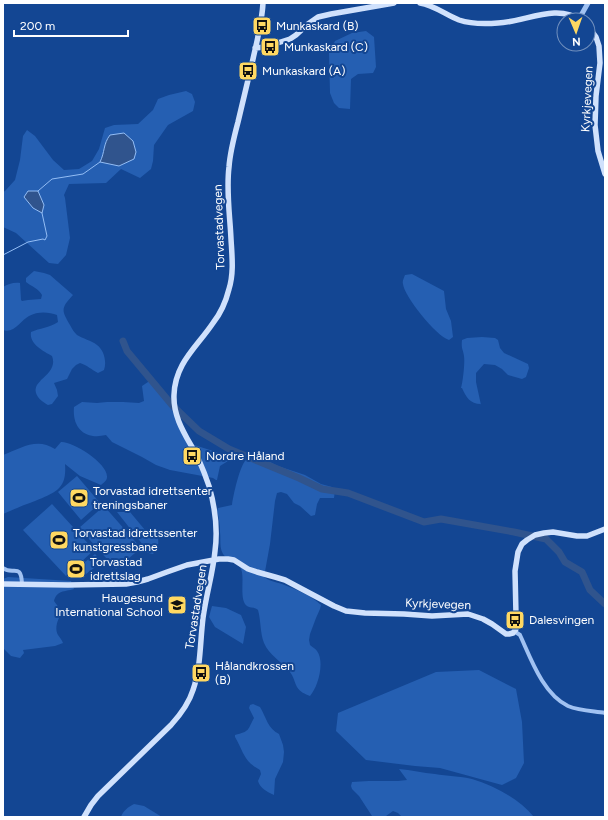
<svg xmlns="http://www.w3.org/2000/svg" width="608" height="820" font-family="Figtree,sans-serif">
  <style>
    .green { fill: #255fb2 }
    .water { fill: #30548d; stroke: #93bdf5 }
    .lines { fill: none; stroke-linecap: round; stroke-linejoin: round }
    .stream { stroke: #93bdf5; stroke-width: 1 }
    .river { stroke: #30548d; stroke-width: 7 }
    .minor { stroke: #a1c2f2; stroke-width: 4 }
    .tertiary { stroke: #a1c2f2; stroke-width: 5 }
    .secondary { stroke: #d0e1fc; stroke-width: 5.5 }
    .labels { text-anchor: middle; dominant-baseline: central; stroke-width: 4; stroke-linejoin: round; paint-order: stroke }
    .poi-label { font-size: 12px; fill: #fff; stroke: #134693; text-anchor: start }
    .street-label { font-size: 12px; fill: #fff; stroke: #134693 }
  </style>
  <rect width="100%" height="100%" fill="#134693"/>
  <!-- green -->
  <path class="green" d="M366,31L374,37L376,67L373,73L358,74L351,79L350,109L339,108L334,103L330,93L329,53L335,41L352,33Z
    M186,91L192,94L195,102L193,111L168,125L154,145L153,161L151,169L140,178L121,169L106,183L69,184L64,195L65,198L70,238L66,255L58,264L49,263L16,233L3,227V192L5,191L15,180L20,160L23,136L27,130L35,136L53,160L64,170L79,169L92,161L99,149L105,128L114,125L138,124L153,110L158,99L169,95Z
    M34,271L44,273L50,275L73,295C61,308 61,310 70,325C72,329 74,332 77,335C83,339 91,340 97,345C104,350 107,362 104,370L98,373C92,370 87,365 80,363L76,365L72,369L67,379L54,383L57,390L58,396L52,404L48,405C41,401 32,394 37,385C38,383 40,382 41,380C49,373 56,366 52,356C43,351 29,344 31,332C40,328 49,328 58,322L57,315C49,312 38,311 29,316C21,320 14,334 3,330V287C8,284 14,282 20,283L21,300L22,301L28,300L41,299L42,295C39,289 31,286 26,282V278Z
    M412,274L444,291L446,309L451,321L453,337L449,340C436,336 404,296 403,284C402,281 404,278 405,275Z
    M482,337L495,338L498,340L500,348L504,353L528,364L529,368L526,377L522,379L508,375L502,369L495,365L484,364L476,373V382L481,405V404C470,404 466,397 462,388H461C463,381 465,363 464,356C463,349 461,349 462,340L467,338Z
    M151,380L156,389L163,396H164L191,444L229,456L228,461L220,466L217,480H216L213,478L197,475L170,470L156,465L142,457L112,442L106,435C85,440 72,428 74,407L82,402L97,403L107,402H123L139,403L144,401L142,386Z
    M61,442C72,441 108,463 107,477C107,481 103,483 101,485L80,476L65,464C67,489 56,492 35,501C24,505 14,509 3,514V455C21,448 37,437 55,449Z
    M250,458L264,459L278,466L305,475L321,484L332,487L335,490L334,498H320L317,504L315,515L311,516L300,506L294,503L287,494L281,492L277,493L275,501L270,544L264,577C269,581 276,582 282,584C295,589 311,595 321,605L320,609L316,618L310,634L309,640L310,645C312,647 316,649 317,651C325,662 318,687 310,696C305,694 300,692 297,687C294,682 294,676 289,671C281,661 269,655 264,643C260,633 261,620 258,610C255,607 250,608 247,606C238,599 246,575 240,567C236,562 226,559 223,554C219,547 221,539 220,532C220,525 219,518 217,511L218,508L232,505C233,496 240,465 246,460C247,459 249,459 250,458Z
    M77,476L100,503L81,520L58,492Z
    M52,504L94,550L66,576L23,530Z
    M104,506L141,548L116,569L79,528Z
    M117,512H130L145,530L156,531C159,538 160,548 153,554C146,553 144,551 143,545Z
    M95,554L102,562L86,574L80,566Z
    M8,577L71,581L74,589C64,592 57,590 54,601L62,612C58,619 54,628 58,635C60,638 62,640 63,643L55,646L23,650L24,653L20,658L11,656L3,648V579Z
    M212,606L226,608L241,615L246,627L243,644L215,627L209,617Z
    M479,670L516,689L522,722L524,763L516,778L502,785L440,768L415,766L366,760L336,731L338,713L436,672Z
    M253,704L260,707C266,717 268,729 279,734L283,745L284,752L283,762L275,779L274,795C267,792 260,788 258,781L261,774L260,770C243,761 244,752 235,737V735C250,731 247,731 254,718L249,708L250,705Z
    M399,769C411,770 423,773 435,774C447,776 460,776 472,779C495,786 519,799 534,817H402L398,813L393,811L386,816H372L359,796L352,789L351,786L352,782L369,781H398L407,780Z
    M134,804L144,806L162,817H121C123,811 128,807 134,804Z"/>
  <!-- water -->
  <path class="water" d="M124,133L133,141L136,152L134,159L119,166L100,162C105,152 103,144 110,135Z
    M28,191H38L44,205L42,213L33,208L24,197Z"/>
  <g class="lines">
    <!-- stream -->
    <path class="stream" d="M38,191L52,179L83,174L100,162
      M3,255L28,242L43,239L45,240L47,236L42,213"/>
    <!-- river -->
    <path class="river" d="M123,341L127,351L172,405L199,431L229,449L299,478L322,489L348,493L424,522L441,519L514,532L546,539L559,552L565,562L582,572L590,590L605,604"/>
    <!-- minor -->
    <path class="minor" d="M3,568C13,576 21,562 22,584
      M514,631L520,635C531,659 543,694 568,706C580,711 593,711 605,713"/>
    <!-- tertiary -->
    <path class="tertiary" d="M579,19L588,3"/>
    <!-- secondary -->
    <path class="secondary" d="M420,3C434,5 446,15 459,20C471,24 486,24 498,23C525,22 556,3 581,20
      M588,26L596,37L599,46L600,63L596,96L595,125L598,151L605,174
      M255,48L265,47L290,39L296,35L308,24L318,17L331,14L394,3
      M3,584L68,585L126,584L137,582L148,579L167,572L187,565L219,559H228L234,560L248,569L257,572L275,577L285,580L300,588L334,606L346,611L365,613L404,614L432,616L468,614L483,619L492,624L506,634H509L513,633L516,629V615L515,571L518,552L522,544L527,540L535,535L544,533L553,532L577,536H587L605,529
      M84,817L91,805L98,796L171,725C181,714 189,703 193,690C201,667 200,642 203,618C206,595 213,573 215,551C218,529 215,507 209,486C206,477 202,467 198,458C187,437 173,419 174,395C175,363 197,347 213,323C221,313 226,301 229,289C234,273 232,256 231,239C230,216 226,191 229,167C230,152 234,137 238,122C243,101 248,80 253,59C257,41 262,22 263,3"/>
  </g>
  <!-- icons -->
  <defs>
    <g id="bus-square" transform="scale(1)"><rect x="-9" y="-9" width="18" height="18" rx="4" fill="#ffd862" stroke="#134693"/><path d="M-5-6H5V4H4V6H2V4H-2V6H-4V4H-5ZM-3.5-4V0h7V-4ZM-3.5 1.2v1.5H-2V1.2ZM2 1.2v1.5H3.5V1.2Z" fill="#111"/></g>
    <g id="stadium-square" transform="scale(1)"><rect x="-9" y="-9" width="18" height="18" rx="4" fill="#ffd862" stroke="#134693"/><path d="M0-5a6.5 5 0 1 0 0 10a6.5 5 0 1 0 0-10ZM-3.5-1.8h7v3.6h-7Z" fill="#111"/></g>
    <g id="school-square" transform="scale(1)"><rect x="-9" y="-9" width="18" height="18" rx="4" fill="#ffd862" stroke="#134693"/><path d="M0-5L7-2L0 1L-7-2ZM-4 1L0 2.5L4 1V4Q0 6-4 4Z" fill="#111"/></g>
  </defs>
  <g fill-rule="evenodd">
    <use href="#bus-square" x="262" y="26"/>
    <use href="#bus-square" x="270" y="47"/>
    <use href="#bus-square" x="248" y="71"/>
    <use href="#bus-square" x="192" y="456"/>
    <use href="#stadium-square" x="79" y="498"/>
    <use href="#stadium-square" x="59" y="540"/>
    <use href="#stadium-square" x="76" y="569"/>
    <use href="#school-square" x="177" y="605"/>
    <use href="#bus-square" x="515" y="620"/>
    <use href="#bus-square" x="201" y="673"/>
  </g>
  <g class="labels">
    <!-- poi labels -->
    <g class="poi-label">
      <text x="276" y="26">Munkaskard (B)</text>
      <text x="284" y="47">Munkaskard (C)</text>
      <text x="262" y="71">Munkaskard (A)</text>
      <text x="206" y="456">Nordre Håland</text>
      <text x="93" y="491">Torvastad idrettsenter<tspan x="93" dy="14">treningsbaner</tspan></text>
      <text x="73" y="533">Torvastad idrettssenter<tspan x="73" dy="14">kunstgressbane</tspan></text>
      <text x="90" y="562">Torvastad<tspan x="90" dy="14">idrettslag</tspan></text>
      <text x="163" y="598" text-anchor="end">Haugesund<tspan x="163" dy="14">International School</tspan></text>
      <text x="529" y="620">Dalesvingen</text>
      <text x="215" y="666">Hålandkrossen<tspan x="215" dy="14">(B)</tspan></text>
    </g>
    <!-- street labels -->
    <g class="street-label">
      <text transform="translate(587 99) rotate(-87)">Kyrkjevegen</text>
      <text transform="translate(219 227) rotate(-92)">Torvastadvegen</text>
      <text transform="translate(438 604) rotate(2)">Kyrkjevegen</text>
      <text transform="translate(196 607) rotate(-81)">Torvastadvegen</text>
    </g>
  </g>
  <!-- border -->
  <rect width="608" height="820" fill="none" stroke="#ffffff" stroke-width="8"/>
  <!-- north arrow -->
  <g transform="translate(576 32) rotate(178)"><circle r="19" fill="#134693" stroke="#7190be"/>
  <path d="M0-3L7 15L0 10L-7 15Z" fill="#ffd862"/>
  <text y="-6" font-size="11" font-weight="bold" text-anchor="middle" fill="#ffffff">N</text>
  </g>
  <!-- scale -->
  <path d="M14 30v6h114v-6" fill="none" stroke="#ffffff" stroke-width="2"/>
  <text x="20" y="30" font-size="12" fill="#ffffff" stroke="#134693" stroke-width="3" paint-order="stroke">200 m</text>
</svg>
